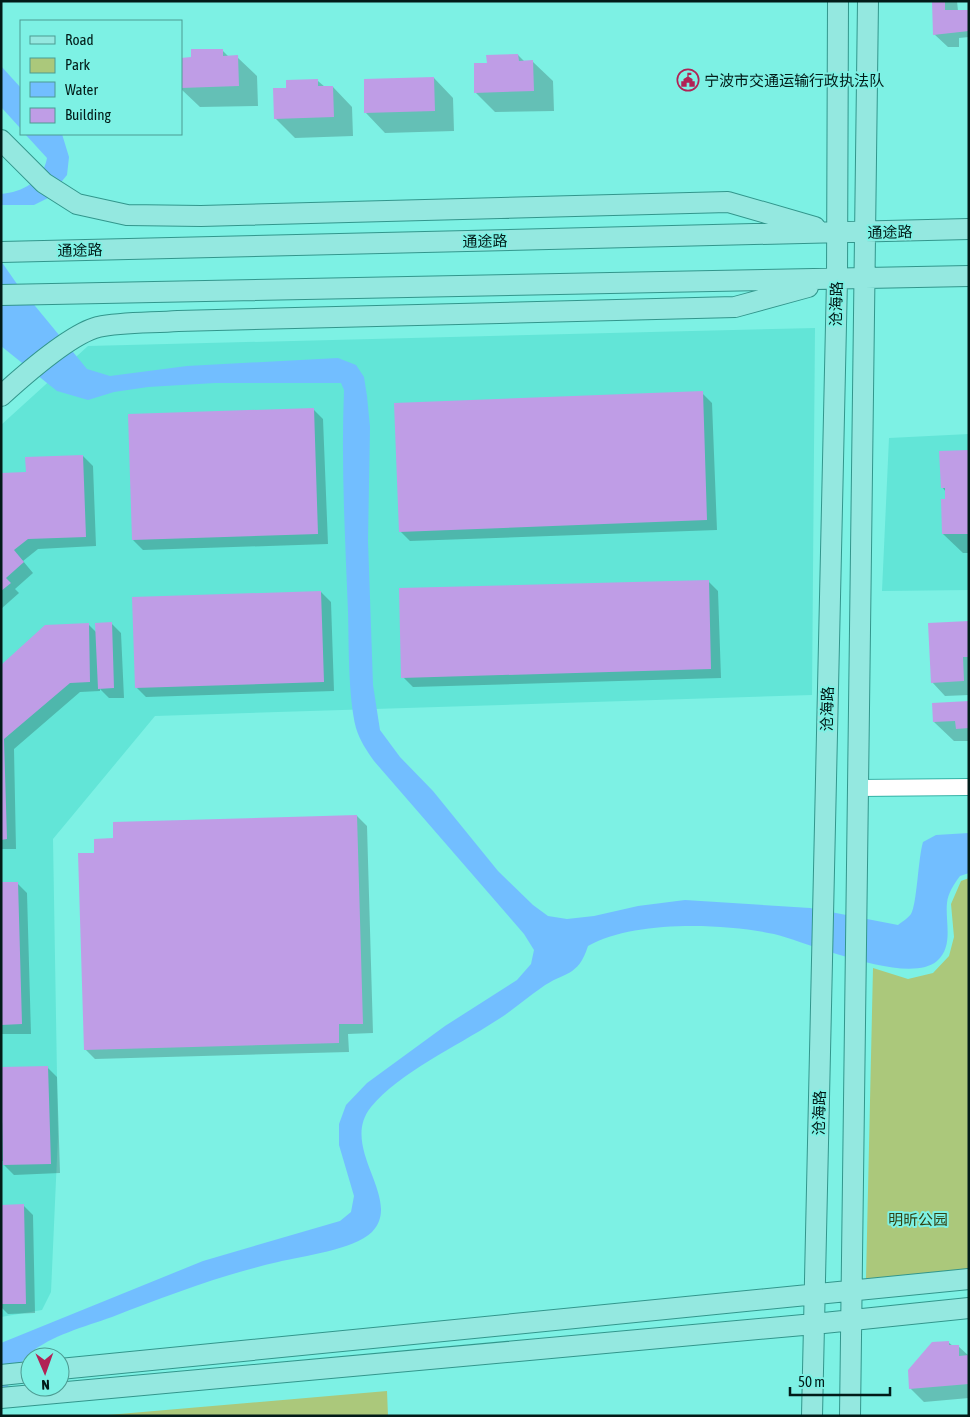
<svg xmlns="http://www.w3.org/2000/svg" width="970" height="1417" font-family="'Asap Condensed','Noto Sans SC',sans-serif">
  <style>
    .built { fill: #62e5d7 }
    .green { fill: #abc87b }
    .water { fill: #72beff }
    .shadow { fill: #0003 }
    .building { fill: #bf9de6 }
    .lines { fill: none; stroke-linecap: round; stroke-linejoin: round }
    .minor-casing { stroke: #34b2a6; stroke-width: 18 }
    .major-casing { stroke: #32968c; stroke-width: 22 }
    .minor { stroke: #fff; stroke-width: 16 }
    .major { stroke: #94e8e0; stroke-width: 20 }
    .labels { text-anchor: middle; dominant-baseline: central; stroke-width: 4; stroke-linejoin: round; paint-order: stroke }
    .poi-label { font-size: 15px; fill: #021b18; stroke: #7df1e4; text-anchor: start }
    .street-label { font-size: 15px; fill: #021b18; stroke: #7df1e4 }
    .park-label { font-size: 15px; fill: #324113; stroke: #7df1e4 }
  </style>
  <rect width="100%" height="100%" fill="#7df1e4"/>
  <!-- built -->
  <path class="built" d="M815,328L812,695L155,716L53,839L58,1135L51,1292L42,1310L1,1317V425L88,346Z
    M969,434V590L882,591L889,438Z"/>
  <!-- green -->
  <path class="green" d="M969,878V1270L866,1279L873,968L908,979L933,973L949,956L954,937L951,904L961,881Z
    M387,1391L388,1416H96Z"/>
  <!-- water -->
  <path class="water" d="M1,66L21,88V129L1,107Z
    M25,134H62L69,157L67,175L48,198L34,205H1V194C23,192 43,181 47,158Z
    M1,261L17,284L87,369L110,376L187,366L338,358L356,365L364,377L367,396L370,427L368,541L373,685L380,730L400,757L433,791L498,871L533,905L548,916L567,919L594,916L638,906L685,900L810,908L898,925C902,922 908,918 911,914C917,904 918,859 923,842L936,835L969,833V873L960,876C954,884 948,893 947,903C945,922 954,946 937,961C908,986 810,943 774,934C724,923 633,920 588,946C578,978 564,971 541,988C525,999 511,1012 494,1022C457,1046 399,1073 371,1107C338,1148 404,1199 372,1232C353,1250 303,1256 278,1262C221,1275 166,1296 112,1317C84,1327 52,1335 29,1354C16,1366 9,1385 1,1400V1343L203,1261L340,1221L351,1212L354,1196L339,1145V1124L346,1105L367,1083L445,1026L517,980L531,964L534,950L524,934L374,761C367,751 360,741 356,728C348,695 349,646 348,611C345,537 341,463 344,390L341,383H215L148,387L114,392L88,400L57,391L1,346Z"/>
  <!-- shadow -->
  <path class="shadow" d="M933,1H957L958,11H969V37L959,38V47H948L934,34Z
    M222,50L229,57H237L257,76L258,106L200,107L181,89V59H192Z
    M518,55L525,62H533L553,81L554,111L495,112L476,93L488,64Z
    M434,78L453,98L454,131L385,133L366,113Z
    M318,81L325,87H333L352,107L353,136L295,138L275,118L288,89Z
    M702,393L712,403L717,530L410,541L400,531Z
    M314,410L323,419L328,544L143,550L133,540Z
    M969,452V553H963L943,534L946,500V492L942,487Z
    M83,456L93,466L96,546L38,549L23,561L33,573L15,589L19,593L1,609V474L27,473Z
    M708,581L718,591L721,678L413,687L403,677Z
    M321,592L331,602L334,691L146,697L136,687Z
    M969,622V695L945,696L932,682Z
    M111,623L121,633L124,698H109L100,689V691L80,692L14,749L16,849H1V666L88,624L97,633Z
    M969,703V741H954L934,722Z
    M357,816L367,826L373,1033L348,1034L349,1052L95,1059L85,1049L95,854Z
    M17,883L27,893L31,1034H1V884Z
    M47,1067L57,1077L60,1173L14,1175L4,1165V1161H1V1125Z
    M23,1205L33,1215L35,1313L8,1314L1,1307V1206Z
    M948,1342L953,1346H958L969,1356V1398L924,1402L910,1388Z"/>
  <!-- building -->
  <path class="building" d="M932,1H945V10H969V31L933,35Z
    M191,49H223V56L238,55L239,86L181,88V58L191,57Z
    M518,54L519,61L533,60L534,91L474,93V63H487L486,55Z
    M434,77L435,111L364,113V79Z
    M318,79V86H333L334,117L274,119L273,88H286V80Z
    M703,391L707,520L399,532L394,403Z
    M314,408L318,534L132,540L128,414Z
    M969,450V534H942L941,499H945V488H941L939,451Z
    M83,455L86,537L28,539L14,550L24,562L6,578L11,583L1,591V473L26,472L25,457Z
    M709,580L711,669L401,678L399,588Z
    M321,591L324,682L135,688L132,597Z
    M969,621V657H963L964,681L931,683L928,623Z
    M112,622L114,688L98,689L95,623Z
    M89,623L90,682L70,683L4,739L7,839L1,840V665L45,625Z
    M969,701V728L956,729L955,721L933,722L932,703Z
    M357,815L363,1024H339V1043L84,1050L78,853H94V839L113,838V822Z
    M1,882H18L22,1024L1,1025Z
    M48,1066L51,1164L3,1165L1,1067Z
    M24,1204L26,1304H1V1205Z
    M949,1341V1345H959V1356L969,1355V1384L909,1389L908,1370L932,1342Z"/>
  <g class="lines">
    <!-- minor casing -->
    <g class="minor-casing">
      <path id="minor" d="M858,788L969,787"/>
    </g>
    <!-- major casing -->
    <g class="major-casing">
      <path id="major" d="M1,140L44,183L77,204L127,215L201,216L728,202L815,227
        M1,252L969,229
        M1,295L969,276
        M1,396C23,376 70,334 98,327C122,322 153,323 178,321L735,307L808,287
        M60,1369L969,1279
        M1,1375L30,1372
        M1,1398L814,1324L969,1308
        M812,1416L837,279L838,1
        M850,1416L868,1"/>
    </g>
    <!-- minor -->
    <use href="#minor" class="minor"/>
    <!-- major -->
    <use href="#major" class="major"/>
  </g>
  <!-- icons -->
  <defs>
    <g id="civic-ring" transform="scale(1.125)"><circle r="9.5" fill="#7df1e4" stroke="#b12255" stroke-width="1.5"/><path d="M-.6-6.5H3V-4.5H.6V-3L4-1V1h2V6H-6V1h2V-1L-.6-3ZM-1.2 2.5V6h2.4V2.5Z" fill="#b12255"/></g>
  </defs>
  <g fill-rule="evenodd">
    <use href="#civic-ring" x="688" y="80"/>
  </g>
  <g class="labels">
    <!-- poi labels -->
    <g class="poi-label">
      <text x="704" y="80">宁波市交通运输行政执法队</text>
    </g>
    <!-- street labels -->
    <g class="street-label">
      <text transform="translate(890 232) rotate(-1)">通途路</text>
      <text transform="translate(485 241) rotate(-1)">通途路</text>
      <text transform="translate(80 250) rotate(-1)">通途路</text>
      <text transform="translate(836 304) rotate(-89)">沧海路</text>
      <text transform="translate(827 709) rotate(-89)">沧海路</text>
      <text transform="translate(819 1113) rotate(-89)">沧海路</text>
    </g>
    <!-- park labels -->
    <g class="park-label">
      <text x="918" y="1219">明昕公园</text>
    </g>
  </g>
  <!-- border -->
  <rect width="970" height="1417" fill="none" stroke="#021b18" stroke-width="5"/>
  <!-- legend -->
  <rect x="20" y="20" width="162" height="115" fill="#7df1e4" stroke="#4c9b92"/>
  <rect x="30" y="36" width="25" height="8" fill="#94e8e0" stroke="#4c9b92"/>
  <text x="65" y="45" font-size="15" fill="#021b18">Road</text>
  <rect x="30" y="58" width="25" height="15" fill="#abc87b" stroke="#4c9b92"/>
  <text x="65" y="70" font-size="15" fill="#021b18">Park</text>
  <rect x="30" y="82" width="25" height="15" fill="#72beff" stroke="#4c9b92"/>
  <text x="65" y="95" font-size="15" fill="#021b18">Water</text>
  <rect x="30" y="108" width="25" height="15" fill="#bf9de6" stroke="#4c9b92"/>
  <text x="65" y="120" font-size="15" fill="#021b18">Building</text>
  <!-- north arrow -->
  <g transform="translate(45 1372) rotate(178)"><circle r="24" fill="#7df1e4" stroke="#4c9b92"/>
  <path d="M0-4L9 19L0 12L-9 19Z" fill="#b12255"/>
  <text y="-8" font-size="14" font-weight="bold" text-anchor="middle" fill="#021b18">N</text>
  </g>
  <!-- scale -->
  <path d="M790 1387v8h100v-8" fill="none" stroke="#021b18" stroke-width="2.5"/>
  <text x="798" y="1387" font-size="15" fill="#021b18" stroke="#7df1e4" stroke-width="4" paint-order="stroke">50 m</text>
</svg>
